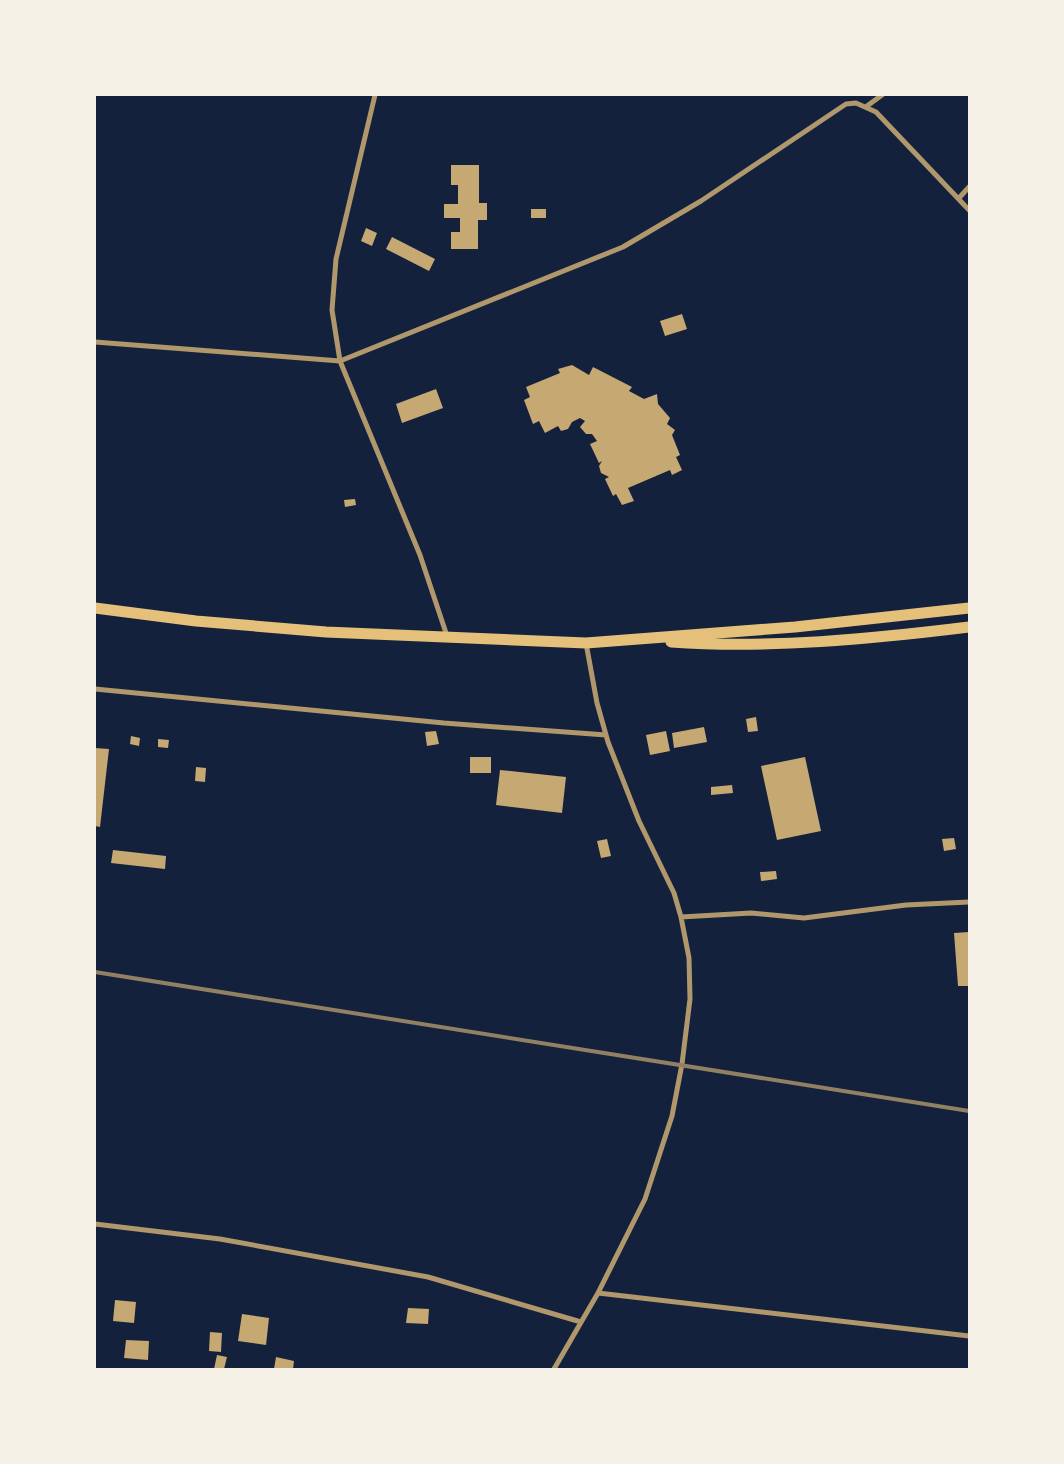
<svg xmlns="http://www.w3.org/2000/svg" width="1064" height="1464" font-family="Poppins,sans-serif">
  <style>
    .building { fill: #c6a872 }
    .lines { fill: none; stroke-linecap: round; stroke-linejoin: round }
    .minor { stroke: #b1986c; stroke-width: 5 }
    .trunk { stroke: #e5c07b; stroke-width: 11 }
    .rail { stroke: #918062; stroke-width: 4 }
  </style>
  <rect width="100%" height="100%" fill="#14213d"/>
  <!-- building -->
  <path class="building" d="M451,165H479V203H487V220H478V249H451V232H460V218H444V204H458V185H451Z
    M531,209H546V218H531Z
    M366,228L377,233L372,246L361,241Z
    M392,237L435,259L429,271L386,249Z
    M682,314L687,329L665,336L660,321Z
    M572,365L589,375L593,367L632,387L629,391L644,399L657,394L658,404L670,418L667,424L675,430L672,435L680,455L676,457L682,470L672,475L670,470L628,488L634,501L622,505L616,494L613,496L605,479L609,477L601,473L599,466L602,461L599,463L590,444L597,441L592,434H586L580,427L585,421L580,418L572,422L568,429L561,431L558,426L545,433L539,421L533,424L524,400L530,397L526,387L560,373L558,369Z
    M436,389L443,408L402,423L396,404Z
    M355,499L356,505L345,507L344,500Z
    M756,717L758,731L748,732L746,719Z
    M704,727L707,742L674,748L672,733Z
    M436,731L439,744L427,746L425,732Z
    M666,731L670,751L650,755L646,735Z
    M131,736L140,738L139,746L130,744Z
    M158,739L169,740L168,748L158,747Z
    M95,748L109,749L100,827L95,826Z
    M470,757H491V773H470Z
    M805,757L821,831L777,840L761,766Z
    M196,767L206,768L205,782L195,781Z
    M500,770L566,777L562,813L496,805Z
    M732,785L733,793L711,795V787Z
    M954,838L956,849L944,851L942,839Z
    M607,839L611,856L601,858L597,841Z
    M113,850L166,856L165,869L111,863Z
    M776,871L777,879L761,881L760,872Z
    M969,932V986H958L954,933Z
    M115,1300L136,1302L134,1323L113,1321Z
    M408,1308L429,1309L428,1324L406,1323Z
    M242,1314L269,1318L266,1345L238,1341Z
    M210,1332L222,1333L221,1352L209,1351Z
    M126,1340L149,1341L148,1360L124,1358Z
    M217,1355L227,1357L224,1369H214Z
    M276,1357L294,1361L293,1369H274Z"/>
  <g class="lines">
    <!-- minor -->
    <path class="minor" d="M375,95L336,259L332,310L340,361L420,555L447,636
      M867,106L882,95
      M959,198L969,187
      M95,342L340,361L623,247L701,201L846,104L856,103L876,112L969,210
      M95,689L444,723L606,735
      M681,917L751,913L804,918L906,905L969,902
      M95,1224L220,1239L428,1277L581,1322
      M598,1293L969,1336
      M554,1369L598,1293L645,1199L672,1116L682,1064L690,999L689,958L681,917L674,893L639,821L608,742L597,703L586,643"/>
    <!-- trunk -->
    <path class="trunk" d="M95,608L196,621L326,632L586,643L795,627L969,608
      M671,642C770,649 871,639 969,627"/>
    <!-- rail -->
    <path class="rail" d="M95,972L969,1111"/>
  </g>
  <!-- border -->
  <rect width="1064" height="1464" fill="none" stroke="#f6f1e7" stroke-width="192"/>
</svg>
